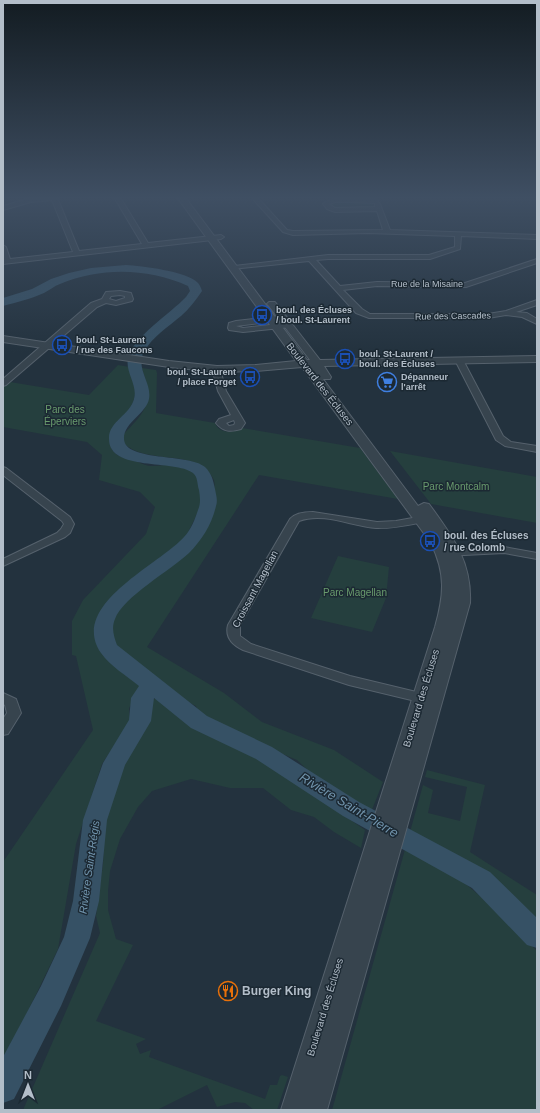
<svg xmlns="http://www.w3.org/2000/svg" width="540" height="1113" font-family="Helvetica,sans-serif">
  <style>
    .green { fill: #253f3e }
    .lines { fill: none; stroke-linecap: round; stroke-linejoin: round }
    .river { fill: #365165; fill-rule: evenodd }
    .minor-casing { stroke: #55616c; stroke-width: 2 }
    .tertiary-casing { stroke: #55616c; stroke-width: 2 }
    .minor { fill: #37444e; fill-rule: evenodd }
    .tertiary { fill: #37444e; fill-rule: evenodd }
    .labels { text-anchor: middle; dominant-baseline: central; stroke-width: 3; stroke-linejoin: round; paint-order: stroke }
    .far-street-label { font-size: 9px; fill: #b3bec9; stroke: #1c2933 }
    .far-poi-label { font-size: 9px; font-weight: bold; fill: #b3bec9; stroke: #1c2933; text-anchor: start }
    .street-label { font-size: 10px; fill: #b3bec9; stroke: #1c2933 }
    .park-label { font-size: 10px; fill: #699b6d; stroke: #1c2933 }
    .poi-label { font-size: 10px; font-weight: bold; fill: #b3bec9; stroke: #1c2933; text-anchor: start }
    .water-label { font-size: 11px; font-style: italic; fill: #7194ad; stroke: #1c2933 }
    .near-poi-label { font-size: 12px; font-weight: bold; fill: #b3bec9; stroke: #1c2933; text-anchor: start }
    .near-water-label { font-size: 13px; font-style: italic; fill: #7194ad; stroke: #1c2933 }
  </style>
  <rect width="100%" height="100%" fill="#23323e"/>
  <!-- green -->
  <path class="green" d="M343,201L373,203L374,207L336,209L332,207L329,204L331,202Z
    M118,365L130,367C150,415 106,419 110,443C113,459 126,457 138,462C142,464 147,466 152,466C163,466 175,462 186,466C191,468 196,473 200,477L199,486L205,504L204,509L197,514L182,545L128,584L113,598L102,612L97,623L96,637L101,652L143,687L129,708L130,722L102,764L76,844L58,949L28,1011L3,1059V862L93,730L76,656L72,655V621L83,600L146,534L155,507L140,492L99,480L102,455L87,442L3,427V386L10,382L89,395Z
    M142,368L156,370L157,373L156,413L215,423C219,434 233,433 242,428L360,448L398,499L259,475L147,647L224,693L262,722L334,750L383,782L371,812L333,793L318,780L297,760L237,735L222,726L205,721L199,716L196,706C187,701 177,697 169,692C159,685 150,676 141,669C117,651 95,627 122,600C131,591 143,587 153,580C159,575 164,569 170,563C173,561 178,561 181,558C184,556 184,554 186,551C188,547 192,545 194,542C202,530 210,518 213,504C214,501 212,498 212,495C213,487 218,485 211,475C191,448 147,466 122,442V436C133,424 149,411 148,393C148,385 144,376 142,368Z
    M390,451L537,477V523L431,504Z
    M338,556L389,567L386,598L372,632L311,618Z
    M160,694L206,730L224,740L250,750L365,830L361,848L334,832L314,817L291,810L263,788H230L191,779L152,791L138,807L120,839L110,871L108,891V910L116,939L133,945L96,1021L146,1039L136,1044L140,1054L151,1050L149,1057L265,1099L270,1085H277L280,1076L282,1075L288,1077L277,1110H254L245,1103L235,1102L217,1107L207,1085L157,1110H23L100,933L96,916L103,864L105,822L113,785L123,764L146,726L153,700Z
    M427,770L485,785L470,852L537,895V929L499,893L457,862L410,832L423,785L433,790L428,813L460,821L467,787L425,777Z
    M406,846C457,870 498,911 537,951V1110H332Z"/>
  <g class="lines">
    <!-- river -->
    <path class="river" d="M126,265C141,266 187,271 198,283C200,285 201,288 202,291C196,300 189,309 181,316C168,327 152,337 144,352C135,368 152,383 149,399C146,414 123,423 124,439C125,462 189,453 205,467C212,474 213,480 215,489C216,495 218,500 216,506C212,524 202,540 189,553C171,570 123,597 115,619C111,628 114,637 117,645L207,716L272,747L359,802L490,872L537,918V948L527,945L472,888L343,816L256,759L191,728L154,698L151,721L125,765L107,820L99,901L90,938L61,1006L14,1099L3,1103V1057L41,986L64,937L73,901L83,820L103,763L129,720L131,698L139,686C127,676 110,666 101,653C68,605 159,565 184,537C191,530 195,519 198,510C201,503 200,497 199,490C197,484 198,477 193,473C175,459 109,472 109,439C108,422 130,415 134,399C138,385 125,372 128,358C132,338 171,313 186,297L190,291L188,286C147,268 102,267 60,284C54,286 50,290 44,293C31,299 17,302 3,306V298L32,289L51,279L69,273L91,268Z"/>
    <!-- minor casing -->
    <g class="minor-casing">
      <path id="minor" d="M57,197L79,251L142,244L114,197H120L148,243L221,235L224,237L221,239L3,264V245L6,247L10,259L73,252L52,200L31,202L3,210V206L31,198Z
        M251,197H257L287,230L293,231L383,230L377,211L335,212L327,209L323,204C333,195 365,197 378,200V202L380,204L390,230L537,235V239L461,236L460,249L430,259H328L316,260L340,286L377,282L465,283L537,259V263L466,287L377,286L343,290L362,309L370,314H488L506,311L537,300V305L516,312L527,313L537,319V324L522,317L506,315L488,318H369L356,313L309,261L232,269L231,268L234,266L328,255H429L455,247V236L368,233L293,235L283,232ZM350,202L375,203V207L335,208L329,204L335,202Z
        M120,291L131,293L133,299L132,301L116,305L106,303L97,307L6,385L3,386V379L91,303L102,299L106,292ZM120,295L125,296V298L116,301L109,299L111,296Z
        M282,316L286,318L285,320L236,326L243,328L288,323L292,325L291,327L243,332L229,330L228,328L229,323L236,321Z
        M456,358H459L463,360L503,436L511,442L537,446V452L505,446L496,440L455,360Z
        M217,370L221,373L226,391L245,423L241,429C231,432 223,432 216,423L219,419L231,415L218,391L213,373ZM234,420L235,423L234,425L229,426L226,423Z
        M3,467L6,468L70,517L74,524L70,533L65,537L3,566V559L57,533L61,529L64,524L62,521L3,475Z
        M313,512L377,522L396,521L429,515L434,518L429,521C412,524 394,529 376,528C351,526 324,512 299,521L240,625V636L251,644L350,676L433,696L435,699L433,702L428,704L349,685L243,650C232,645 225,637 228,625L290,519C295,513 305,512 313,512Z
        M504,547L537,553V559L504,553L444,556L439,553L444,550Z
        M3,693L16,699L21,713L8,734L3,735V719L7,713L5,705L3,704Z"/>
    </g>
    <!-- tertiary casing -->
    <g class="tertiary-casing">
      <path id="tertiary" d="M177,197H185L307,360H310L269,306L267,304L269,302H275L320,360L537,356V362L324,366L331,377L330,379H323L418,506L424,503L429,504C452,536 472,561 470,603L327,1110H281L435,627C444,595 446,574 431,543L302,367L256,371L217,372L169,367L3,342V336L169,361L217,366L256,365L296,361Z"/>
    </g>
    <!-- minor -->
    <use href="#minor" class="minor"/>
    <!-- tertiary -->
    <use href="#tertiary" class="tertiary"/>
  </g>
  <!-- sky -->
  <linearGradient id="sky" x2="0" y2="1"><stop stop-color="#131c22"/><stop offset="0.56" stop-color="#3f4f63"/><stop offset="1" stop-color="#3f4f63" stop-opacity="0"/></linearGradient>
  <rect width="540" height="353" fill="url(#sky)"/>
  <!-- icons -->
  <defs>
    <g id="bus-ring" transform="scale(1)"><circle r="9.5" fill="#1c2933" stroke="#1a4fb4" stroke-width="1.5"/><path d="M-5-6H5V4H4V6H2V4H-2V6H-4V4H-5ZM-3.5-4V0h7V-4ZM-3.5 1.2v1.5H-2V1.2ZM2 1.2v1.5H3.5V1.2Z" fill="#1a4fb4"/></g>
    <g id="supermarket-ring" transform="scale(1)"><circle r="9.5" fill="#1c2933" stroke="#3f7fe0" stroke-width="1.5"/><path d="M-6-5.5h2.5l.6 2H6L4.5 2H-2.5L-4.4-4H-6ZM-1.5 3.2a1.3 1.3 0 1 0 .1 0ZM3 3.2a1.3 1.3 0 1 0 .1 0Z" fill="#3f7fe0"/></g>
    <g id="restaurant-ring" transform="scale(1)"><circle r="9.5" fill="#1c2933" stroke="#e8710a" stroke-width="1.5"/><path d="M-5-6h1v4h1v-4h1v4h1v-4h1v5L-1.5 .5V6h-2V.5L-5-1ZM5-6V6H3V1.5H1.5Q1.5-4 5-6Z" fill="#e8710a"/></g>
  </defs>
  <g fill-rule="evenodd">
    <use href="#bus-ring" x="262" y="315"/>
    <use href="#bus-ring" x="62" y="345"/>
    <use href="#bus-ring" x="345" y="359"/>
    <use href="#bus-ring" x="250" y="377"/>
    <use href="#supermarket-ring" x="387" y="382"/>
    <use href="#bus-ring" x="430" y="541"/>
    <use href="#restaurant-ring" x="228" y="991"/>
  </g>
  <g class="labels">
    <!-- far-street labels -->
    <g class="far-street-label">
      <text x="427" y="284">Rue de la Misaine</text>
      <text transform="translate(453 316) rotate(-1)">Rue des Cascades</text>
    </g>
    <!-- far-poi labels -->
    <g class="far-poi-label">
      <text x="276" y="310">boul. des Écluses<tspan x="276" dy="10">/ boul. St-Laurent</tspan></text>
      <text x="76" y="340">boul. St-Laurent<tspan x="76" dy="10">/ rue des Faucons</tspan></text>
      <text x="359" y="354">boul. St-Laurent /<tspan x="359" dy="10">boul. des Écluses</tspan></text>
      <text x="236" y="372" text-anchor="end">boul. St-Laurent<tspan x="236" dy="10">/ place Forget</tspan></text>
      <text x="401" y="377">Dépanneur<tspan x="401" dy="10">l'arrêt</tspan></text>
    </g>
    <!-- street labels -->
    <g class="street-label">
      <text transform="translate(320 384) rotate(52)">Boulevard des Écluses</text>
      <text transform="translate(255 589) rotate(-62)">Croissant Magellan</text>
      <text transform="translate(421 698) rotate(-73)">Boulevard des Écluses</text>
      <text transform="translate(325 1007) rotate(-73)">Boulevard des Écluses</text>
    </g>
    <!-- park labels -->
    <g class="park-label">
      <text x="65" y="409">Parc des<tspan x="65" dy="12">Éperviers</tspan></text>
      <text x="456" y="486">Parc Montcalm</text>
      <text x="355" y="592">Parc Magellan</text>
    </g>
    <!-- poi labels -->
    <g class="poi-label">
      <text x="444" y="535">boul. des Écluses<tspan x="444" dy="12">/ rue Colomb</tspan></text>
    </g>
    <!-- water labels -->
    <g class="water-label">
      <text transform="translate(89 867) rotate(-82)">Rivière Saint-Régis</text>
    </g>
    <!-- near-poi labels -->
    <g class="near-poi-label">
      <text x="242" y="991">Burger King</text>
    </g>
    <!-- near-water labels -->
    <g class="near-water-label">
      <text transform="translate(349 805) rotate(31)">Rivière Saint-Pierre</text>
    </g>
  </g>
  <!-- border -->
  <rect width="540" height="1113" fill="none" stroke="#b3bec9" stroke-width="8"/>
  <!-- north arrow -->
  <g transform="translate(28 1085)" stroke="#1c2933" stroke-width="3" paint-order="stroke">
  <path d="M0-3L7 15L0 10L-7 15Z" fill="#b3bec9"/>
  <text y="-6" font-size="11" font-weight="bold" text-anchor="middle" fill="#b3bec9">N</text>
  </g>
</svg>
